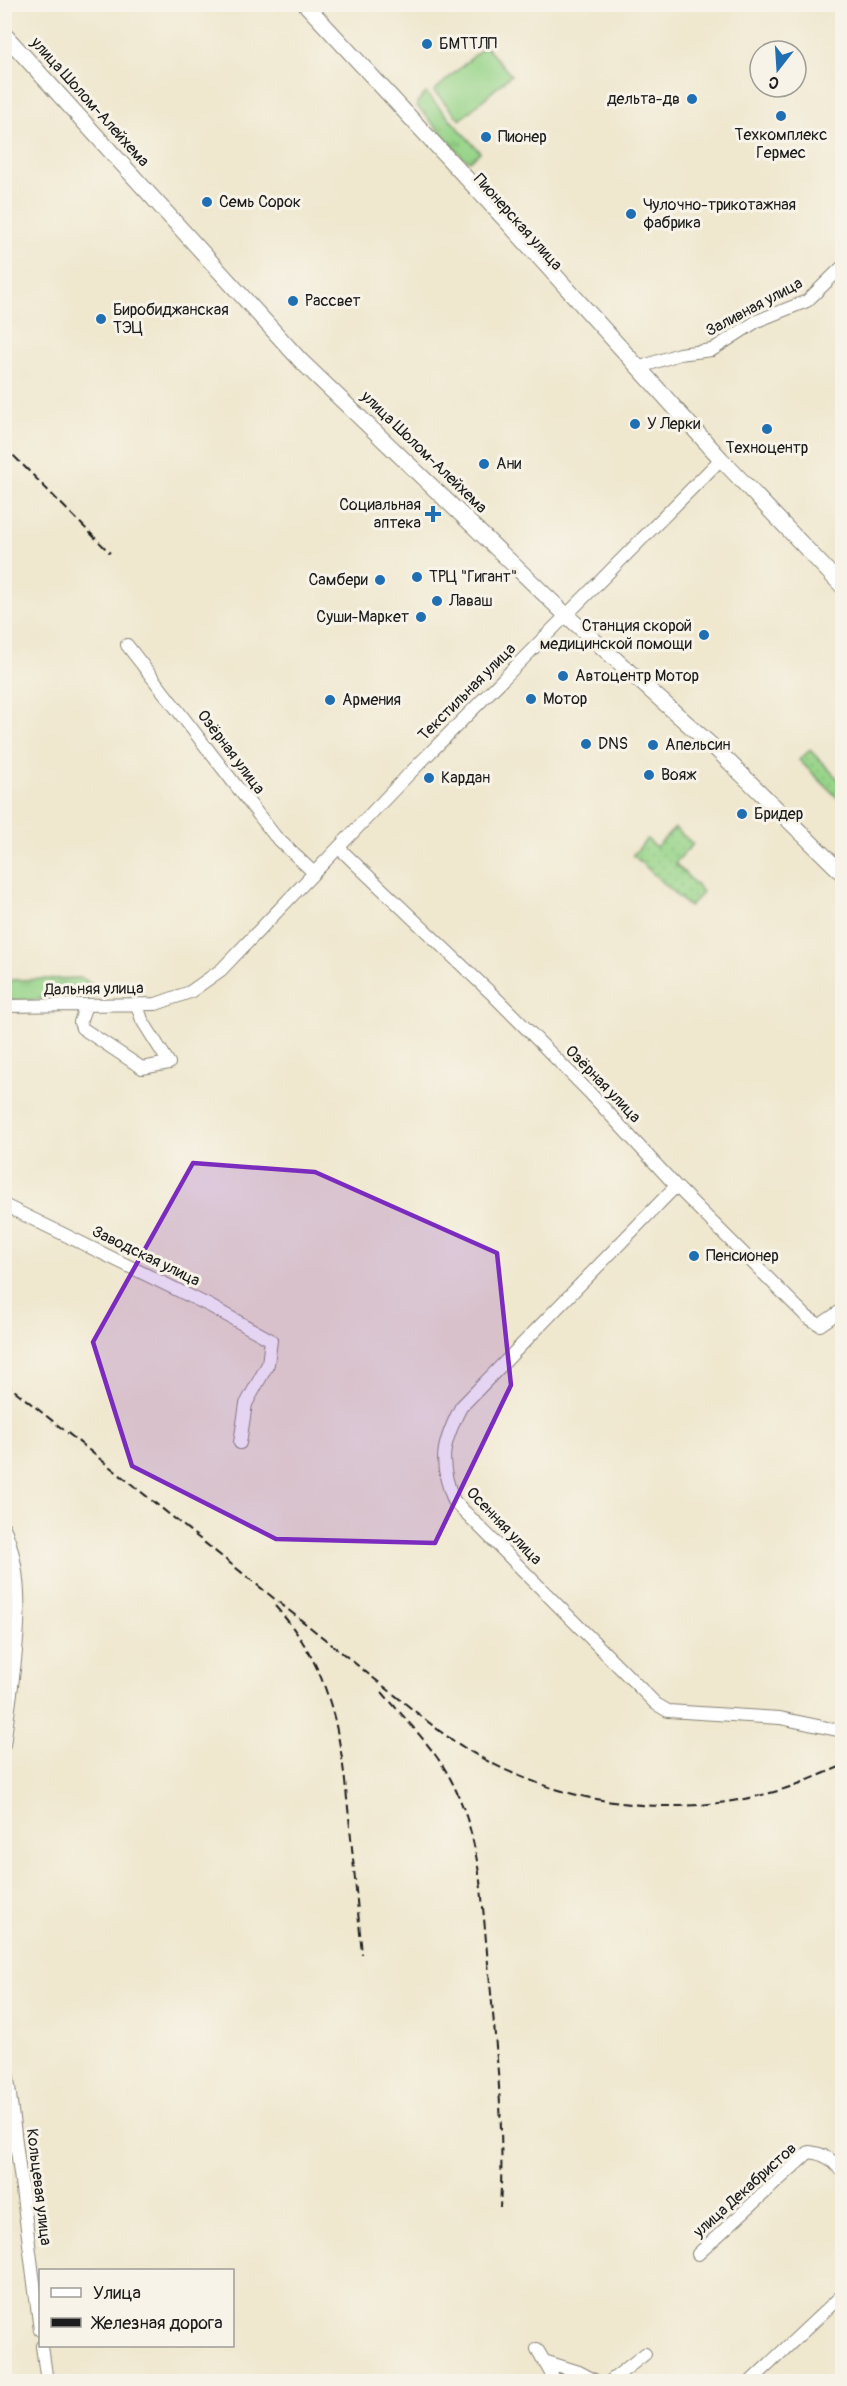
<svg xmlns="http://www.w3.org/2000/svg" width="847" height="2386" font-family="Pangolin,sans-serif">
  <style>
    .grass { fill: url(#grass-tufts); stroke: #5a7852; stroke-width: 1.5 }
    .park { fill: url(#park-dots); stroke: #5a7852; stroke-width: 1.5 }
    .pitch { fill: #97d489; stroke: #5a7852; stroke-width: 1.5 }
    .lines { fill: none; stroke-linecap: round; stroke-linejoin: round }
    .minor-casing { stroke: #868275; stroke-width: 14 }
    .major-casing { stroke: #868275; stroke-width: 17 }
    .minor { stroke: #fff; stroke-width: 12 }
    .major { stroke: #fff; stroke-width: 15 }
    .rail { stroke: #1c1c1c; stroke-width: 2; stroke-dasharray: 9 4.5; stroke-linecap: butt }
    .marked { fill: #7b2cbf; fill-opacity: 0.2; stroke: #7b2cbf; stroke-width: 4.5; stroke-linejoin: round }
    .poi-dot { fill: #1f6fb2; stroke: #f7f3e8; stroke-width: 2 }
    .labels { text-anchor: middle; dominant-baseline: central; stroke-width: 6; stroke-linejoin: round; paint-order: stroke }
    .poi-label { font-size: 16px; fill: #1c1c1c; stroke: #f7f3e8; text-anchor: start }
    .street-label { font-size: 16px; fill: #1c1c1c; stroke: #f7f3e8 }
  </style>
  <defs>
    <pattern id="grass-tufts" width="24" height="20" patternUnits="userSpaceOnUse" patternTransform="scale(1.5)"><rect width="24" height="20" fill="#97d489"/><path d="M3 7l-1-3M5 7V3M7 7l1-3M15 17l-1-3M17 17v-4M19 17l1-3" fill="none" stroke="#82b576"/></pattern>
    <pattern id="park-dots" width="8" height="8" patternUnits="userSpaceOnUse" patternTransform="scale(1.5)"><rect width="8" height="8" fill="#97d489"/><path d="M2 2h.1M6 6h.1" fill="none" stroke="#82b576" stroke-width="1.8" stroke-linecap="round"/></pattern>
  </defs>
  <rect width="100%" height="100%" fill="#f7f3e8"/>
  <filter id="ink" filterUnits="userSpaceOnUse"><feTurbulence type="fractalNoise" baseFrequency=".0167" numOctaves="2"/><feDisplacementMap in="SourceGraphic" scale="12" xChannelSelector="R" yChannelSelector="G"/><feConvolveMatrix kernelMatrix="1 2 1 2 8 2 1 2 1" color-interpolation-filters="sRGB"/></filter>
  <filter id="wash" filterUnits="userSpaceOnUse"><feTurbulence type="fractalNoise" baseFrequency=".008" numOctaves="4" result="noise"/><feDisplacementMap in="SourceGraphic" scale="24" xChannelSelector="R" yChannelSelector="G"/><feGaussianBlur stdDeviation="1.35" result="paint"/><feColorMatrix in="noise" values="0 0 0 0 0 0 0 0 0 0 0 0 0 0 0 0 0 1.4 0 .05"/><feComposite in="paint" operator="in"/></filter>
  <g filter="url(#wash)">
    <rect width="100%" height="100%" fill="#efe7ce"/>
    <!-- grass -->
    <path class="grass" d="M426,93L480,152L470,161L463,157L417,106V102Z
      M81,978C88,980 96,989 96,997L5,1001L4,985L12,980Z"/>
    <!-- park -->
    <path class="park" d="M810,750L842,783V802L799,760Z
      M675,828L693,844L675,863L703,892L689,907L633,855L647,839L656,847Z"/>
    <!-- pitch -->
    <path class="pitch" d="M485,46L511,75L460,120L434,91Z"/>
  </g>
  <g filter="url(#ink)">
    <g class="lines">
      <!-- minor casing -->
      <g class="minor-casing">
        <path id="minor" d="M638,368L679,354L712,350L757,321L807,301L842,267
          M127,645L275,836L314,873
          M339,848L494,996L589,1092L676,1186L807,1317L820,1325L842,1310
          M86,1005L80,1022L82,1028L142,1068L169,1063L142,1020L137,1005
          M4,1006L156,1004L190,992L221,970L408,775L721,459
          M676,1186L461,1407C442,1444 438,1462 454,1501L656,1704L668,1711L780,1718L842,1731
          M4,1205L210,1306L271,1340L268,1364L246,1404L240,1443
          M4,1527C32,1592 12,1676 4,1745
          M4,2048L40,2330
          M698,2254L809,2152C825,2154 832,2159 842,2172
          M42,2346L47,2382
          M537,2349L556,2382
          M547,2362L579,2372L598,2382
          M609,2382L645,2354
          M750,2382L842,2295"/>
      </g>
      <!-- major casing -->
      <g class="major-casing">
        <path id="major" d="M305,4L508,223L721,459L842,586
          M4,34L301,361L566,615L719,752L842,873"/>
      </g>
      <!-- minor -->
      <use href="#minor" class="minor"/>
      <!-- major -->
      <use href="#major" class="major"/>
      <!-- rail -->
      <path class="rail" d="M4,446L110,553
        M4,1382L437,1729C530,1799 653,1823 766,1794C792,1788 817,1776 842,1766
        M275,1606C336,1673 341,1742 350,1827C354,1869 358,1912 362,1954
        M382,1692C406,1720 439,1753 454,1786C481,1842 482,1902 488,1963C496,2044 505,2126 500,2207"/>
    </g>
  </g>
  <!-- marked area -->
  <path class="marked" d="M193,1163L315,1172L497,1253L511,1385L435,1543L276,1539L132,1466L93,1342Z"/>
  <!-- markers -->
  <g class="poi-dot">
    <circle cx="427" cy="44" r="6"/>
    <circle cx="692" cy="99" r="6"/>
    <circle cx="781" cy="116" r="6"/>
    <circle cx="486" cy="137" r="6"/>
    <circle cx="207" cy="202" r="6"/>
    <circle cx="631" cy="214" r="6"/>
    <circle cx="293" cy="301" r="6"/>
    <circle cx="101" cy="319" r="6"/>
    <circle cx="635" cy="424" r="6"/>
    <circle cx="767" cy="429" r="6"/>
    <circle cx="484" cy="464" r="6"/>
    <path d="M430 505h6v6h6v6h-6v6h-6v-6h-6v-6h6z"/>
    <circle cx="417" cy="577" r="6"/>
    <circle cx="380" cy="580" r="6"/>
    <circle cx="437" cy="601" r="6"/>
    <circle cx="421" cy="617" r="6"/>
    <circle cx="704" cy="635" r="6"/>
    <circle cx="563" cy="676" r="6"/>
    <circle cx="531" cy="699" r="6"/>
    <circle cx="330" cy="700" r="6"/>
    <circle cx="586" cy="744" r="6"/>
    <circle cx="653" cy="745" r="6"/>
    <circle cx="649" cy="775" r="6"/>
    <circle cx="429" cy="778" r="6"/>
    <circle cx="742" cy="814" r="6"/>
    <circle cx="694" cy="1256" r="6"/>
  </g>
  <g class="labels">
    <!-- poi labels -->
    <g class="poi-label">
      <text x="439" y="44">БМТТЛП</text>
      <text x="680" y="99" text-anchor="end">дельта-дв</text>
      <text x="781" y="135" text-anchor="middle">Техкомплекс<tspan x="781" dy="18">Гермес</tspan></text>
      <text x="498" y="137">Пионер</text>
      <text x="219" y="202">Семь Сорок</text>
      <text x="643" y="205">Чулочно-трикотажная<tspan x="643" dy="18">фабрика</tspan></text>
      <text x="305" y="301">Рассвет</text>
      <text x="113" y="310">Биробиджанская<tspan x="113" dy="18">ТЭЦ</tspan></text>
      <text x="647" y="424">У Лерки</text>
      <text x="767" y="448" text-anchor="middle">Техноцентр</text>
      <text x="496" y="464">Ани</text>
      <text x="421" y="505" text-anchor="end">Социальная<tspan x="421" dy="18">аптека</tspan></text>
      <text x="429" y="577">ТРЦ "Гигант"</text>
      <text x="368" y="580" text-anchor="end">Самбери</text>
      <text x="449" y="601">Лаваш</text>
      <text x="409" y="617" text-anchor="end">Суши-Маркет</text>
      <text x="692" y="626" text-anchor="end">Станция скорой<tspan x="692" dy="18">медицинской помощи</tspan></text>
      <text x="575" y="676">Автоцентр Мотор</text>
      <text x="543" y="699">Мотор</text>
      <text x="342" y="700">Армения</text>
      <text x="598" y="744">DNS</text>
      <text x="665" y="745">Апельсин</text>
      <text x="661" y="775">Вояж</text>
      <text x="441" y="778">Кардан</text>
      <text x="754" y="814">Бридер</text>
      <text x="706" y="1256">Пенсионер</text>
    </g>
    <!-- street labels -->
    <g class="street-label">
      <text transform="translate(90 102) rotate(48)">улица Шолом-Алейхема</text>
      <text transform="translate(518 222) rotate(48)">Пионерская улица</text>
      <text transform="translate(754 307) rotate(-28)">Заливная улица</text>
      <text transform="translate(424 452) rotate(44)">улица Шолом-Алейхема</text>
      <text transform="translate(467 692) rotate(-45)">Текстильная улица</text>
      <text transform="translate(231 752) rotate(53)">Озёрная улица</text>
      <text transform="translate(94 989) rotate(-1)">Дальняя улица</text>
      <text transform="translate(603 1084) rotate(46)">Озёрная улица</text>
      <text transform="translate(146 1256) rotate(26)">Заводская улица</text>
      <text transform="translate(504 1526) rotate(46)">Осенняя улица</text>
      <text transform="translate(39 2187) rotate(83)">Кольцевая улица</text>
      <text transform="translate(745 2190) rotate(-42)">улица Декабристов</text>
    </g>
  </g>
  <!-- margin -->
  <rect width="847" height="2386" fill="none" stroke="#f7f3e8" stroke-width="24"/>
  <!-- legend -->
  <rect x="39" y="2269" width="195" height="78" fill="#f7f3e8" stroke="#9f9d96" stroke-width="1.5"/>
  <rect x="51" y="2288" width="30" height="9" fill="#ffffff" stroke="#9f9d96" stroke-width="1.5"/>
  <text x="93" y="2299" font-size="18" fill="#1c1c1c">Улица</text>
  <rect x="51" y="2318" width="30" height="9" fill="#1c1c1c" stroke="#9f9d96" stroke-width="1.5"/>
  <text x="93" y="2329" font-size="18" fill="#1c1c1c">Железная дорога</text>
  <!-- north arrow -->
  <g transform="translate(778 69) rotate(197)"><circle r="28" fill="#f7f3e8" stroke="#9f9d96" stroke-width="1.5"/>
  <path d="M0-4.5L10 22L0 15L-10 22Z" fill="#1f6fb2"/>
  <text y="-9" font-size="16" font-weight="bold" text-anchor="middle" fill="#1c1c1c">С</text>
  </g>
</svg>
